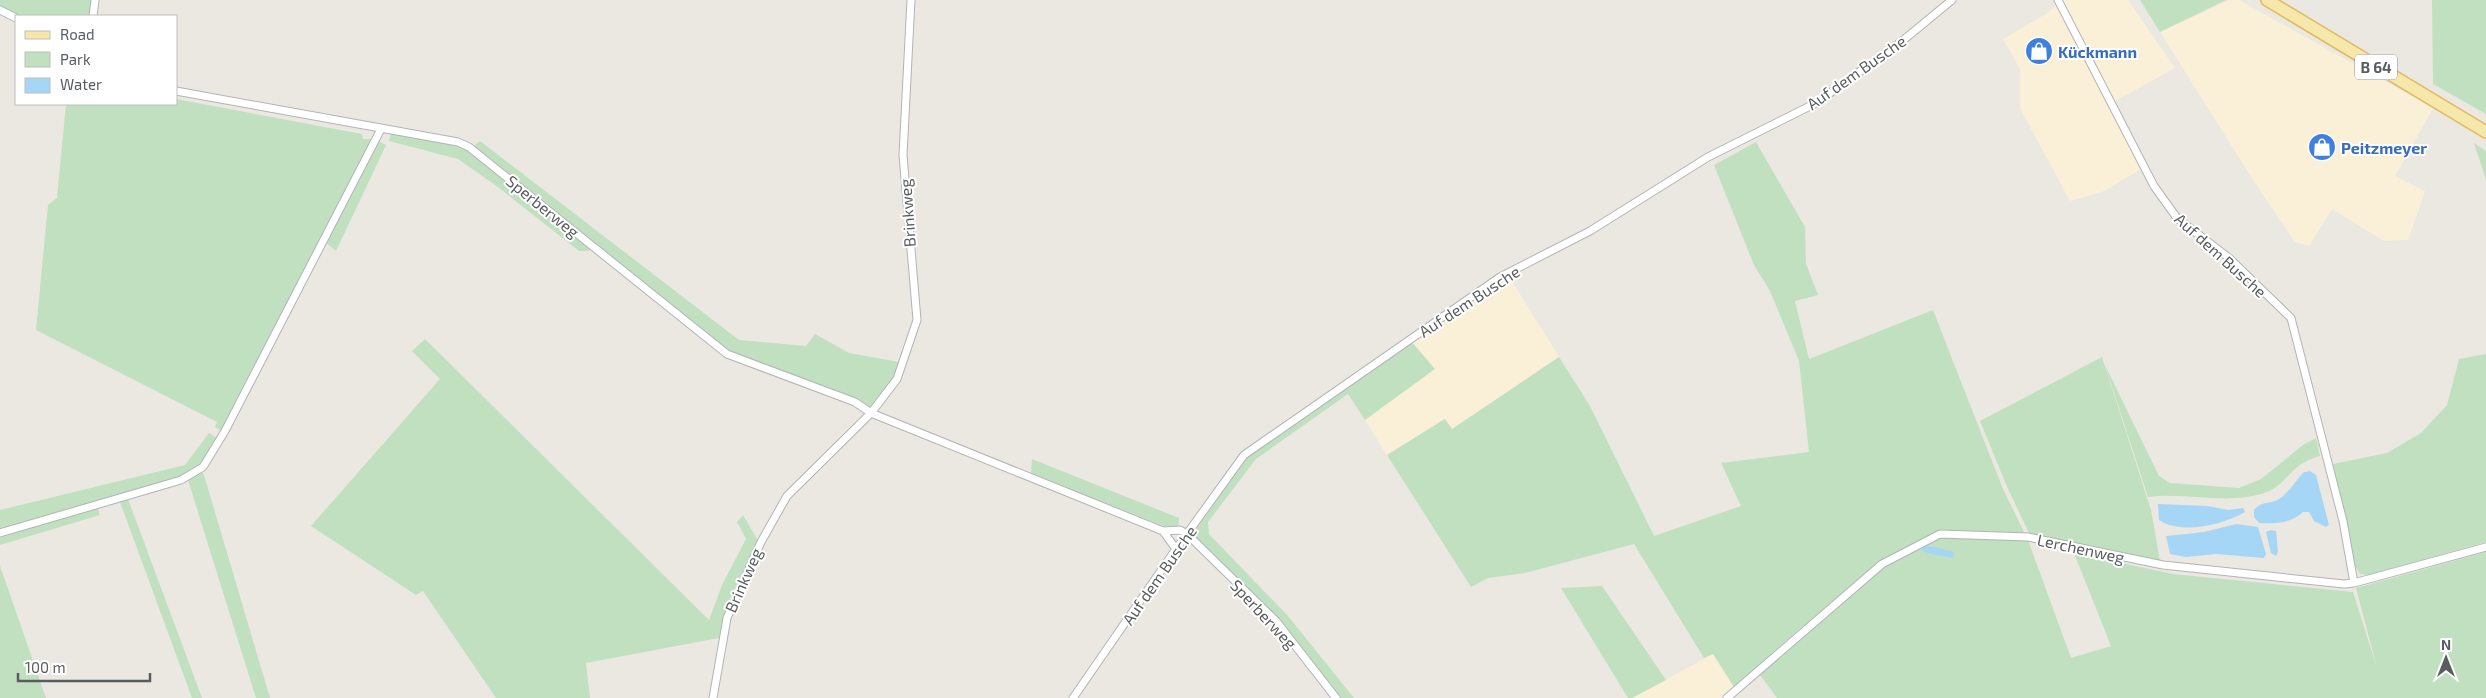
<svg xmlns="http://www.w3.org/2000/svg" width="2486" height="698" font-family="'Exo 2',sans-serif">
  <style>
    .commercial { fill: #faf0d7 }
    .green { fill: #c0e0bf }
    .water { fill: #a6d6f6 }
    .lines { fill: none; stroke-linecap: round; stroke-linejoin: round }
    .minor-casing { stroke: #b1b4b7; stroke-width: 9 }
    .primary-casing { stroke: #e2ba62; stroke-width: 14 }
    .minor { stroke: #fff; stroke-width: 7 }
    .primary { stroke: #f6e7aa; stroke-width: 11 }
    .labels { text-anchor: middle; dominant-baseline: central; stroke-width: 4; stroke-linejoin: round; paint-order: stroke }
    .shield { fill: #fff; stroke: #8b8e90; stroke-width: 1 }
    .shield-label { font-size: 15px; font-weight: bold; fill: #595d60 }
    .shop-label { font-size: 16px; font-weight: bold; fill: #366cbe; stroke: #fff; text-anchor: start }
    .street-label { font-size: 16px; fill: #595d60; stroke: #fff }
  </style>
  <rect width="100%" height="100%" fill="#ebe8e1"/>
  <!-- commercial -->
  <path class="commercial" d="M2061,0H2128L2175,68L2108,105L2143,168L2102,192L2070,201L2020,108V69L2003,39L2049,12Z
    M2230,0H2239L2433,108L2395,176L2425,191L2408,240L2384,241L2332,209L2309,246L2295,242L2255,183L2160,32Z
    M1510,278L1559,357L1452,429L1444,419L1387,455L1365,420L1434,369L1411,341Z
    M1713,654L1734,687L1721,698H1632Z"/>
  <!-- green -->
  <path class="green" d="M0,0H92L90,10L93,11L92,16H19L0,6Z
    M2140,0H2226L2160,32Z
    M2432,0H2486V114L2433,84Z
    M176,99L362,134L363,139H372L221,431L215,427L217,422L36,330L48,205L57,198L66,104H176Z
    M391,133L456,144L466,148L592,248L588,251H579L498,187L458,159L389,141Z
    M377,141L386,145L336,251L325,242Z
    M480,141L739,340L806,346L815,334L849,353L899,362L894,378L871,407L857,399L727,351L474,146Z
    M1756,142L1805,227L1806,264L1818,295L1795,301L1809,359L1933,310L2003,489L2028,540L2071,658L2111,646L2074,553L2173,574L2353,592L2377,668L2356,588L2486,552V698H1777L1760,675L1811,628L1804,625L1734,687L1713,654L1704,658L1634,544L1525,573L1488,578L1471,587L1387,455L1445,419L1452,429L1559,357L1590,406L1654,536L1741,506L1721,463L1809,452L1799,361L1770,291L1754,265L1714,165Z
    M2474,143L2486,151V180Z
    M425,339L709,620L722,585L746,539L737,522L743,515L758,541L728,602L719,638L586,663L590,698H496L423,591L416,595L311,526L440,379L412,351Z
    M1411,341L1435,369L1365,420L1348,394L1256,459L1208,522L1209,534L1288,616L1354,698H1340L1279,620L1192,535L1248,456Z
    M2486,354V542L2368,575L2360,574L2355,566L2333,464L2387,453L2421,433L2447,405L2459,359Z
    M2102,357L2151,510L2160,561L2029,533L2008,489L1980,421Z
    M2105,365L2159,476L2170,483L2239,488L2261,479L2303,445L2316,438L2320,456C2291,463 2286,485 2267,492C2229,506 2187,492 2148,497Z
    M209,433L218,439L201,465L181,477L0,529V510L185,465Z
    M1032,459L1179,518L1178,527L1164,526L1031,474Z
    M201,471L204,475L270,698H256L188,480Z
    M128,499L202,698H192L120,502Z
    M97,506L100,515L0,545V538Z
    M0,566L46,698H0Z
    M1602,586L1666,680L1632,698H1628L1561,588Z"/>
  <!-- water -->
  <path class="water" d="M2310,471L2316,475L2329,525L2326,527L2314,521L2309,512H2303C2292,523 2274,524 2259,523L2254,517V510C2263,500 2269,505 2279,499C2290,492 2295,481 2304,472Z
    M2158,504L2208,506L2228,510L2243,508L2245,512C2223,525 2181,535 2159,520Z
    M2236,524L2258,527L2266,554L2264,558L2216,554L2186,557L2170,554L2166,536L2204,532Z
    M2271,530L2276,531L2278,552L2276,556L2271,553L2266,532Z
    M1930,546L1954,552L1953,558C1943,555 1927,556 1919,548Z"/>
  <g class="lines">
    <!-- minor casing -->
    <g class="minor-casing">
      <path id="minor" d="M2058,0L2154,186L2177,218L2229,258L2291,318L2343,521L2354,583
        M0,10L16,18
        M93,16L95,0
        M176,91L458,142L469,147L727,354L855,402L871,413L1163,531L1180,530L1187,534L1276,621L1336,698
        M1163,531L1176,549
        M0,533L181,480L203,467L225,431L381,129
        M713,698L727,618L761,542L787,496L871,413L897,379L917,320L903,155L911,0
        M1073,698L1176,549L1244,455L1500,277L1590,231L1708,157L1816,103L1901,42L1952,0
        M1727,698L1882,564L1940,534L2028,537L2163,565L2344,584L2354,583L2486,547"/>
    </g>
    <!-- primary casing -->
    <g class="primary-casing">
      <path id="primary" d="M2267,0L2486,132"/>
    </g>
    <!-- minor -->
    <use href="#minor" class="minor"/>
    <!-- primary -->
    <use href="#primary" class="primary"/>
  </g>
  <!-- icons -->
  <defs>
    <g id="shop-disc" transform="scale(1.4375)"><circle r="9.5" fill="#3f7fe0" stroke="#fff"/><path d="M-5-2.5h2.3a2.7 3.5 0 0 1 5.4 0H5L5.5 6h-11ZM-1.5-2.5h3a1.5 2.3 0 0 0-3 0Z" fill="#fff"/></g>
  </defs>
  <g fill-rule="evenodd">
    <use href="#shop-disc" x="2039" y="51"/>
    <use href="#shop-disc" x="2322" y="147"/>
  </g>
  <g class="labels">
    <!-- shield labels -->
    <rect class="shield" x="2355" y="54.5" width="42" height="25" rx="4"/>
    <g class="shield-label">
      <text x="2376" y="67">B 64</text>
    </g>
    <!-- shop labels -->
    <g class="shop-label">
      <text x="2058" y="51">Kückmann</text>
      <text x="2341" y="147">Peitzmeyer</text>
    </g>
    <!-- street labels -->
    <g class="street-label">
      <text transform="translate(1856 72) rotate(-35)">Auf dem Busche</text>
      <text transform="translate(543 206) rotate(39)">Sperberweg</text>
      <text transform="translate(907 213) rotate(-94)">Brinkweg</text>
      <text transform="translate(2221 255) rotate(42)">Auf dem Busche</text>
      <text transform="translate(1469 301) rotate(-33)">Auf dem Busche</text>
      <text transform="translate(2081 548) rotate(12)">Lerchenweg</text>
      <text transform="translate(1159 575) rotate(-55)">Auf dem Busche</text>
      <text transform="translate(743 580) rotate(-66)">Brinkweg</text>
      <text transform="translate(1264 614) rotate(47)">Sperberweg</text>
    </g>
  </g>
  <!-- legend -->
  <rect x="15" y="15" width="162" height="90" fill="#ffffff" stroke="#bdbebf"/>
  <rect x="25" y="31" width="25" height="8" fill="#f6e7aa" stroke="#bdbebf"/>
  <text x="60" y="40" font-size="15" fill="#595d60">Road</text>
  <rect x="25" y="52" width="25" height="15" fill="#c0e0bf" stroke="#bdbebf"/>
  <text x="60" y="65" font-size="15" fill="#595d60">Park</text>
  <rect x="25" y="78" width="25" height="15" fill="#a6d6f6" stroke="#bdbebf"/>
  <text x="60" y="90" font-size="15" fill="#595d60">Water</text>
  <!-- north arrow -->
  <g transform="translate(2446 658)" stroke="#ffffff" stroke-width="4" paint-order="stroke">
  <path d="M0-4L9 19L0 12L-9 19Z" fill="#595d60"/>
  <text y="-8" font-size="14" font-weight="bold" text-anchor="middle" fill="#595d60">N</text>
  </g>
  <!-- scale -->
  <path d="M18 673v8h132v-8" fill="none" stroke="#595d60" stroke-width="2.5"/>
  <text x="25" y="673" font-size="15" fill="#595d60" stroke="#ffffff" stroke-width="4" paint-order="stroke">100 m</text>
</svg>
